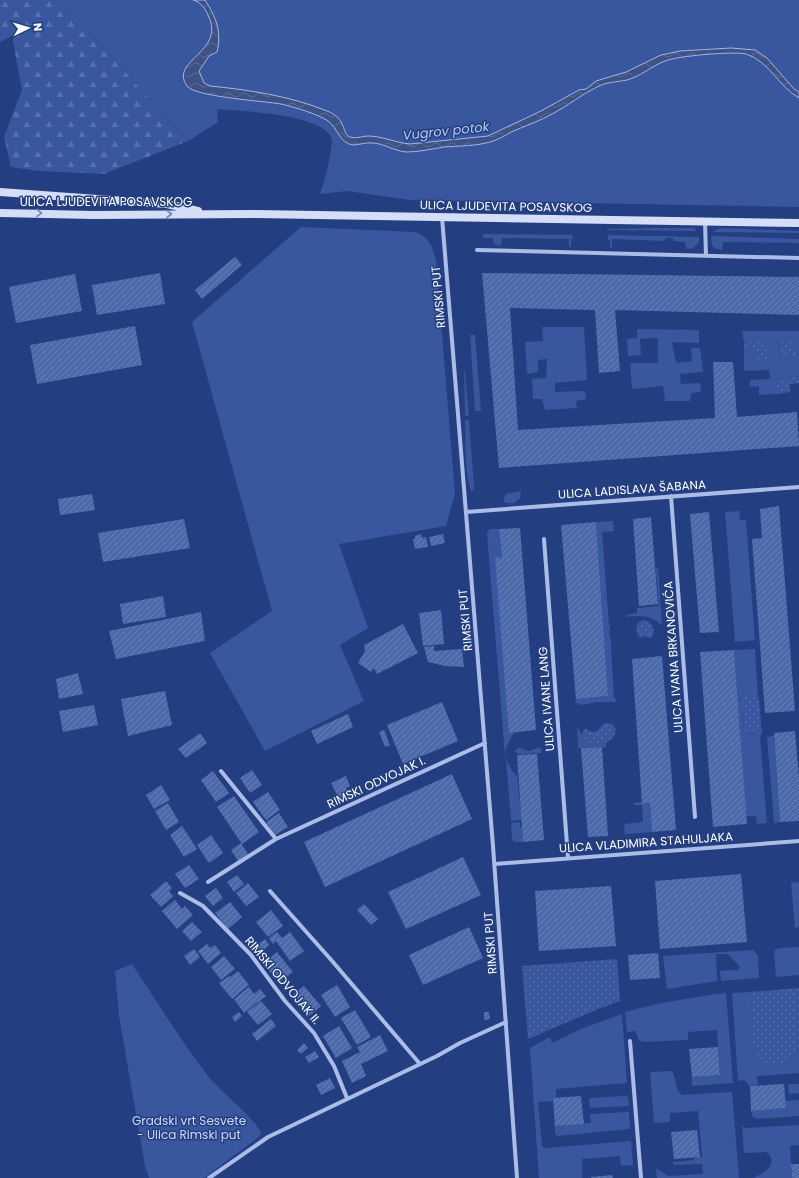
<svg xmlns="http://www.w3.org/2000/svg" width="799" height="1178" font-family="Poppins,sans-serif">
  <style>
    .green { fill: #38579f }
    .forest { fill: url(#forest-firs) }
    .park { fill: url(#park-dots) }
    .water { fill: url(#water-waves); stroke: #9fb6e8 }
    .building { fill: url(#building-hatch) }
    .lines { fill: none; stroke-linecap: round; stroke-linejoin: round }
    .street { stroke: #abbde7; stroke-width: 4 }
    .secondary { stroke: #d5def6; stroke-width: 8 }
    .oneway { stroke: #7387b6 }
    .labels { text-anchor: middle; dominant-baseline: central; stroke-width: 3; stroke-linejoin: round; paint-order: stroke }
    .street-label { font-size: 12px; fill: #fff; stroke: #233f81 }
    .park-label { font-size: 12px; fill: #cedaf6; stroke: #233f81 }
    .water-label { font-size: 13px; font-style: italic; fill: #b6c8ef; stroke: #233f81 }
  </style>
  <defs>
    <pattern id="forest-firs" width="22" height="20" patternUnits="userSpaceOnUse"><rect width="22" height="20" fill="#38579f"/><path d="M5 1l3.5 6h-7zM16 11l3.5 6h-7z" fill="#5670ad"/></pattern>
    <pattern id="park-dots" width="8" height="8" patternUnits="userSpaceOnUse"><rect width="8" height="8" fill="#38579f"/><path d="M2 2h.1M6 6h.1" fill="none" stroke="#5670ad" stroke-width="1.8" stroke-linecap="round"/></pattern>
    <pattern id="water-waves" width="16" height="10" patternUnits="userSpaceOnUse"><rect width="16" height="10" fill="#3e5283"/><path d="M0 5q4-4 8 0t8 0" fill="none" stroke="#5b6c96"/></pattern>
    <pattern id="building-hatch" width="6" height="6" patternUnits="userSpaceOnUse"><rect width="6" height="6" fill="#4c69aa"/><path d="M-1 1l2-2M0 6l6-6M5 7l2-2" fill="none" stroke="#6780b7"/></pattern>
  </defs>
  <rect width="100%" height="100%" fill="#233f81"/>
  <!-- green -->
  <path class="green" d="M60,0H799V207L410,200L347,191L320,194C325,179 329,165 331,149C331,147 332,143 332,140C327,114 239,111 217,109L218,122L188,141Z
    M301,227L415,232C431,238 432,246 436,261L455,493L446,526L339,544L368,628L340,645L364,701L265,751L210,653L272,611L192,322Z
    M655,228H693L697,231L607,230L606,229Z
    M722,228L799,231V233L713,232L718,229Z
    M483,234L573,235V239H571V247H569V239L502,238L501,246L494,244L493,238H483Z
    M608,235L699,237V242L693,248L687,249L685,242L673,241V238H665V241L612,239V248H610V240H608Z
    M711,236L799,239V243L723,242L722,250L716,249L712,246Z
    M542,327H584L587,380L555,383V392L585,391L586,399L576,401L577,408L545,410L542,399H533L532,379L546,378L547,359L538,360V372L527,374L525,342L543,341Z
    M637,329L699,330V343L672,342L676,363L692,361L691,348H700L703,372L680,374L681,384L700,383L701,392L691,393L690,401H665L663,386L632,389L630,363H658V338L640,339L641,355L628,356L627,339L637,338Z
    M742,331H799V353H791L780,340L779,357H799V376L777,380V394L759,395V386L750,387V380L770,379L769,370L744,371V347H754L764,340L744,342Z
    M470,335H475L481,411H475Z
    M464,370L465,371L469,416H465Z
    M465,420H469V421L474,486L473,491H471C464,469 466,443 465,420Z
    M521,491L520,498L514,503H506L503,501L506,494Z
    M739,511L740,520H746L755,640L735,642L725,512Z
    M613,521L614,531L602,532L609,625H611C606,634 613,639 611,647L614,698L617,699L616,702H597L580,705L579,703L575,704L576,699L608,696L596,522Z
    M490,529H499L502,557L495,558L514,732L506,748L505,756L487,534L488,531Z
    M656,568H658L662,625C651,615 639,615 626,617L627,615L637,613V608L659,606Z
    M755,649L758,698L741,694L744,732L760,735L767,823L757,824L756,816H746L734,650Z
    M578,728L582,736L604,743L606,744V747L578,748L577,729Z
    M774,736L780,822L774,823L767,737Z
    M538,747L541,748V753L519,754L516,753L515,751L518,748C529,749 526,755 538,747Z
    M506,758L512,771L517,776L522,820L511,821Z
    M642,802L643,804L650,803L652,832L625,834L624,824L643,822L642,805H634L633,803Z
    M520,822V827H522L523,842H516L512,840L511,823Z
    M799,882V927L795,928L791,883Z
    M799,947V975L776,977L774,953L775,950L780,948Z
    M753,950L758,955L759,978L721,981L720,971L738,970L740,967L728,954H716L717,981L667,989L663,956Z
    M132,964C157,1002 181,1041 209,1077C222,1094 253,1115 261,1133L260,1136L204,1178H149L145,1166L119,1016L115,971Z
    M749,992L753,1020L751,1028L789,1062L799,1050V1073L757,1076L758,1085L750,1086L744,1080L738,1081L732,993Z
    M726,993L733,1083L692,1086V1077L720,1075L717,1030L688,1032V1040L644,1042C638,1041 637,1037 636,1031L627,1032L625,1012C659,1003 691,997 726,993Z
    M622,1014L627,1083L556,1089V1098H553V1101L538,1102L542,1146L545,1148L631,1141L633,1165L621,1166L620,1156L582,1159V1178H539L530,1048L550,1037L552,1043L581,1029Z
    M672,1071C677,1079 674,1088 682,1095L732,1092L739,1178H657L656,1168L668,1176L703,1174L702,1164L673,1165V1162L694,1160V1158L702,1156L698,1111L670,1113V1122L654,1123L650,1072Z
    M788,1084H799V1093L789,1094Z
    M624,1096L628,1097L629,1106L590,1108L589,1098Z
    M799,1100V1116L756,1119L752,1116L751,1111L786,1108L785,1101Z
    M629,1112L630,1129L557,1136L555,1134V1126L591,1123L590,1114Z
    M799,1125V1145L790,1146L792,1178H753C764,1173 779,1165 767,1152L744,1153L742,1126L745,1128Z"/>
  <!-- forest -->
  <path class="forest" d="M0,0H60L188,141L104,174L39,171L11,167L4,137L22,90L12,36L0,42Z"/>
  <!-- park -->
  <path class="park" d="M763,339L768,359L756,361L754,347H744V342Z
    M791,339V353H799V357H779L780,340Z
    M799,376V383L790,384V392L777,394V380Z
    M643,620C652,622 658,631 650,638L644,636L640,638C635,631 635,623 643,620Z
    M741,694L759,698L762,735L744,732Z
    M605,723L612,724L616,729C614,747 592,748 582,736L583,730L585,729C599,735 595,731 605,723Z
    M617,959L620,1001L598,1009L528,1039L522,966Z
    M799,988V1050L789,1062L779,1065L766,1062L757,1056L752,1042L751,1028L753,1020L749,992Z"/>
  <!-- water -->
  <path class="water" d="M193,0H205C216,17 222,32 217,52L209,56L199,71L204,83L210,86C250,90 290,96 327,111C333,113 340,118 342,124C345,129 344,134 350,137C355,139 363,136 368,136C382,136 396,143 410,144L488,136L541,111L579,90L586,89L596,81L626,72L661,55L680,51L731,48L755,50L767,58L794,89L799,92V98C779,87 769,61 746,54C733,51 677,56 665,61C652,66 641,76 627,80C617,82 606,82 597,87C582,94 569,105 554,113C540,121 525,126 511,132C505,136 497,140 490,142C476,146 459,146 444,147C431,149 419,152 406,152C394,151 383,143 372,143C366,142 359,145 353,145C339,143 338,128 328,121C318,114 294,107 281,104C264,101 195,97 187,86C168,60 229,52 207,13C204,7 200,2 193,0Z"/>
  <!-- building -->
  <path class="building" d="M235,257L242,265L202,299L195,290Z
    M160,273L165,304L97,315L92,285Z
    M482,273L799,277V315L615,310L620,371L599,373L595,310L510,308L518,430L715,418L713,362H733L737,417L797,412L799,446L499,468Z
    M75,274L82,311L16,323L9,287Z
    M135,326L142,365L37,384L30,345Z
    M92,494L95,510L60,515L58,499Z
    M779,506L795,711L765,713L752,539L762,538L760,509Z
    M709,512L719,632L700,633L690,514Z
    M651,517L658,604L639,606L633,519Z
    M184,519L190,548L103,562L98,533Z
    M596,522L608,696L576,699L561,525Z
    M520,528L536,730L509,733L495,558L502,557L499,529Z
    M421,534L422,538L426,537L428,547L415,549L413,539H415V536Z
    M443,534L445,543L431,546L429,537Z
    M163,596L166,617L123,624L120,604Z
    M441,610L444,644L423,646L419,613Z
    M201,612L205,641L116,659L109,631Z
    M403,624L418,653L377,674L374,668L371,672L358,663L365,651L364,645Z
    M434,646V651L462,649L464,667L445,666L428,662L424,647Z
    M734,650L747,824L713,827L700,652Z
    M662,656L676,830L652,832L650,803L642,804L632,659Z
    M78,673L83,694L59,699L56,679Z
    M165,691L172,725L128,736L121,699Z
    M442,702L458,741L403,764L387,725Z
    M94,705L98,725L63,732L59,711Z
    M348,714L353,727L317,744L311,731Z
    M384,730L390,745L385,747L379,732Z
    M795,731L799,778V821L780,822L774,733Z
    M200,733L207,743L186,758L178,749Z
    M602,747L608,836L588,837L581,748Z
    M537,754L544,840L523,842L517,755Z
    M252,770L262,785L250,793L240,778Z
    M213,771L229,793L216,802L201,780Z
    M452,774L472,819L325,887L304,842Z
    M346,776L350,786L346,788L349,795L339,799L331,783Z
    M161,785L170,800L154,809L146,795Z
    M268,792L280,810L266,820L253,802Z
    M234,796L259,832L242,844L217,807Z
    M168,803L179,822L166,830L155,811Z
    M279,813L288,827L275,835L266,822Z
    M182,826L197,849L184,857L170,835Z
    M211,835L223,853L209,863L197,845Z
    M241,843L248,854L238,861L231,850Z
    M463,857L481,895L406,929L388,892Z
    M189,865L199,879L185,888L175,874Z
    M741,874L747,942L660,949L655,881Z
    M237,875L244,884L234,892L227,882Z
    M166,881L172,888L169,891L173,896L161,907L150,895Z
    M248,883L259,897L246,906L236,893Z
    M611,886L616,946L539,951L535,891Z
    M216,888L223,898L213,906L205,896Z
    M175,900L182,909L185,906L193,915L177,929L162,911Z
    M230,902L242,917L228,929L215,913Z
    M364,904L378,919L371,925L357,910Z
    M271,910L283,926L268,937L256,922Z
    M192,922L202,932L191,941L182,931Z
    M469,927L483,958L423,985L409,955Z
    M277,932L282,938L290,932L304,951L290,961L276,941L273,944L269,938Z
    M265,939L269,945L260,953L255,947Z
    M207,944L210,948L215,945L221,953L208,964L198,951Z
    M194,949L200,957L190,965L184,956Z
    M277,952L293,972L279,983L263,963Z
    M658,953L660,978L630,980L628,955Z
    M224,956L235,969L221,980L211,967Z
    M238,971L249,985L232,999L219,983L229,976L230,977Z
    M337,985L350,1007L335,1017L321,995Z
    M304,986L321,1006L308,1017L291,996Z
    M249,987L254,994L260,989L266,996L244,1013L234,999Z
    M261,1001L272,1014L258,1025L247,1012Z
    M355,1010L371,1037L357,1045L341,1018Z
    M239,1012L242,1016L235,1022L232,1017Z
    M484,1012H489L490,1019L484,1020Z
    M271,1019L276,1026L257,1041L252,1034Z
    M339,1026L352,1048L336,1058L323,1036Z
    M380,1035L388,1051L361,1064L366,1076L352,1083L342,1061L360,1052L357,1047Z
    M304,1043L308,1048L301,1054L297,1050Z
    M718,1047L720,1075L692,1077L689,1049Z
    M315,1051L319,1057L309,1063L305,1057Z
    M330,1078L335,1088L321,1095L316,1085Z
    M784,1084L786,1108L751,1111L750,1086Z
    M581,1096L584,1124L555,1126L553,1098Z
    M697,1130L700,1157L674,1159L671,1132Z
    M791,1164H799V1178H792Z
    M612,1175L613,1178H591V1177Z"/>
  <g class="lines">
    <!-- street -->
    <path class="street" d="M442,217L493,846L517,1178
      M705,221L706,256
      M477,250L799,258
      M671,496L695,817
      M466,512L799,487
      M544,539L568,858
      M221,771L276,839
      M495,864L799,841
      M208,882L276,839L485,743
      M270,891L333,962L420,1064
      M180,893L203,906L251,955L285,1001L314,1033L334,1066L347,1098
      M630,1041L641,1178
      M209,1178L268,1137L437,1056L460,1043L506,1022"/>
    <!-- secondary -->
    <path class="secondary" d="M0,192L167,204L198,211
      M0,213L93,215L256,214L799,223"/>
  </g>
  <!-- one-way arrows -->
  <defs><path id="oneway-chevron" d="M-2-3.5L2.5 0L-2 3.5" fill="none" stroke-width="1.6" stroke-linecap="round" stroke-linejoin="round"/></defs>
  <g class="oneway">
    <use href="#oneway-chevron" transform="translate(39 213) rotate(1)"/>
    <use href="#oneway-chevron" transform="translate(169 214)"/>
  </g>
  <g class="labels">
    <!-- street labels -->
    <g class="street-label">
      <text x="106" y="201">ULICA LJUDEVITA POSAVSKOG</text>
      <text transform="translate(506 206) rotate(1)">ULICA LJUDEVITA POSAVSKOG</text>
      <text transform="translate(438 297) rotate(-95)">RIMSKI PUT</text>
      <text transform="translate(632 489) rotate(-4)">ULICA LADISLAVA ŠABANA</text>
      <text transform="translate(465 620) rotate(-95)">RIMSKI PUT</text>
      <text transform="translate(673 657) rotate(-94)">ULICA IVANA BRKANOVIĆA</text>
      <text transform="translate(546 699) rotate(-94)">ULICA IVANE LANG</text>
      <text transform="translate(376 782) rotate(-25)">RIMSKI ODVOJAK I.</text>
      <text transform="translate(646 842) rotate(-4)">ULICA VLADIMIRA STAHULJAKA</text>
      <text transform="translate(490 943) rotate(-94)">RIMSKI PUT</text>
      <text transform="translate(283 980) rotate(50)">RIMSKI ODVOJAK II.</text>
    </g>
    <!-- park labels -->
    <g class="park-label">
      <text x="189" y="1120">Gradski vrt Sesvete<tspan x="189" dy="14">- Ulica Rimski put</tspan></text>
    </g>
    <!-- water labels -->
    <g class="water-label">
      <text transform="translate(446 131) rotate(-6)">Vugrov potok</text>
    </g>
  </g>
  <!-- north arrow -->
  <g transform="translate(28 28) rotate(85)" stroke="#233f81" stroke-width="3" paint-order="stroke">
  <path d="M0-3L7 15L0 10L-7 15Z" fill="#ffffff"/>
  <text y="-6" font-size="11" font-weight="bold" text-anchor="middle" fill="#ffffff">N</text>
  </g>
</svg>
